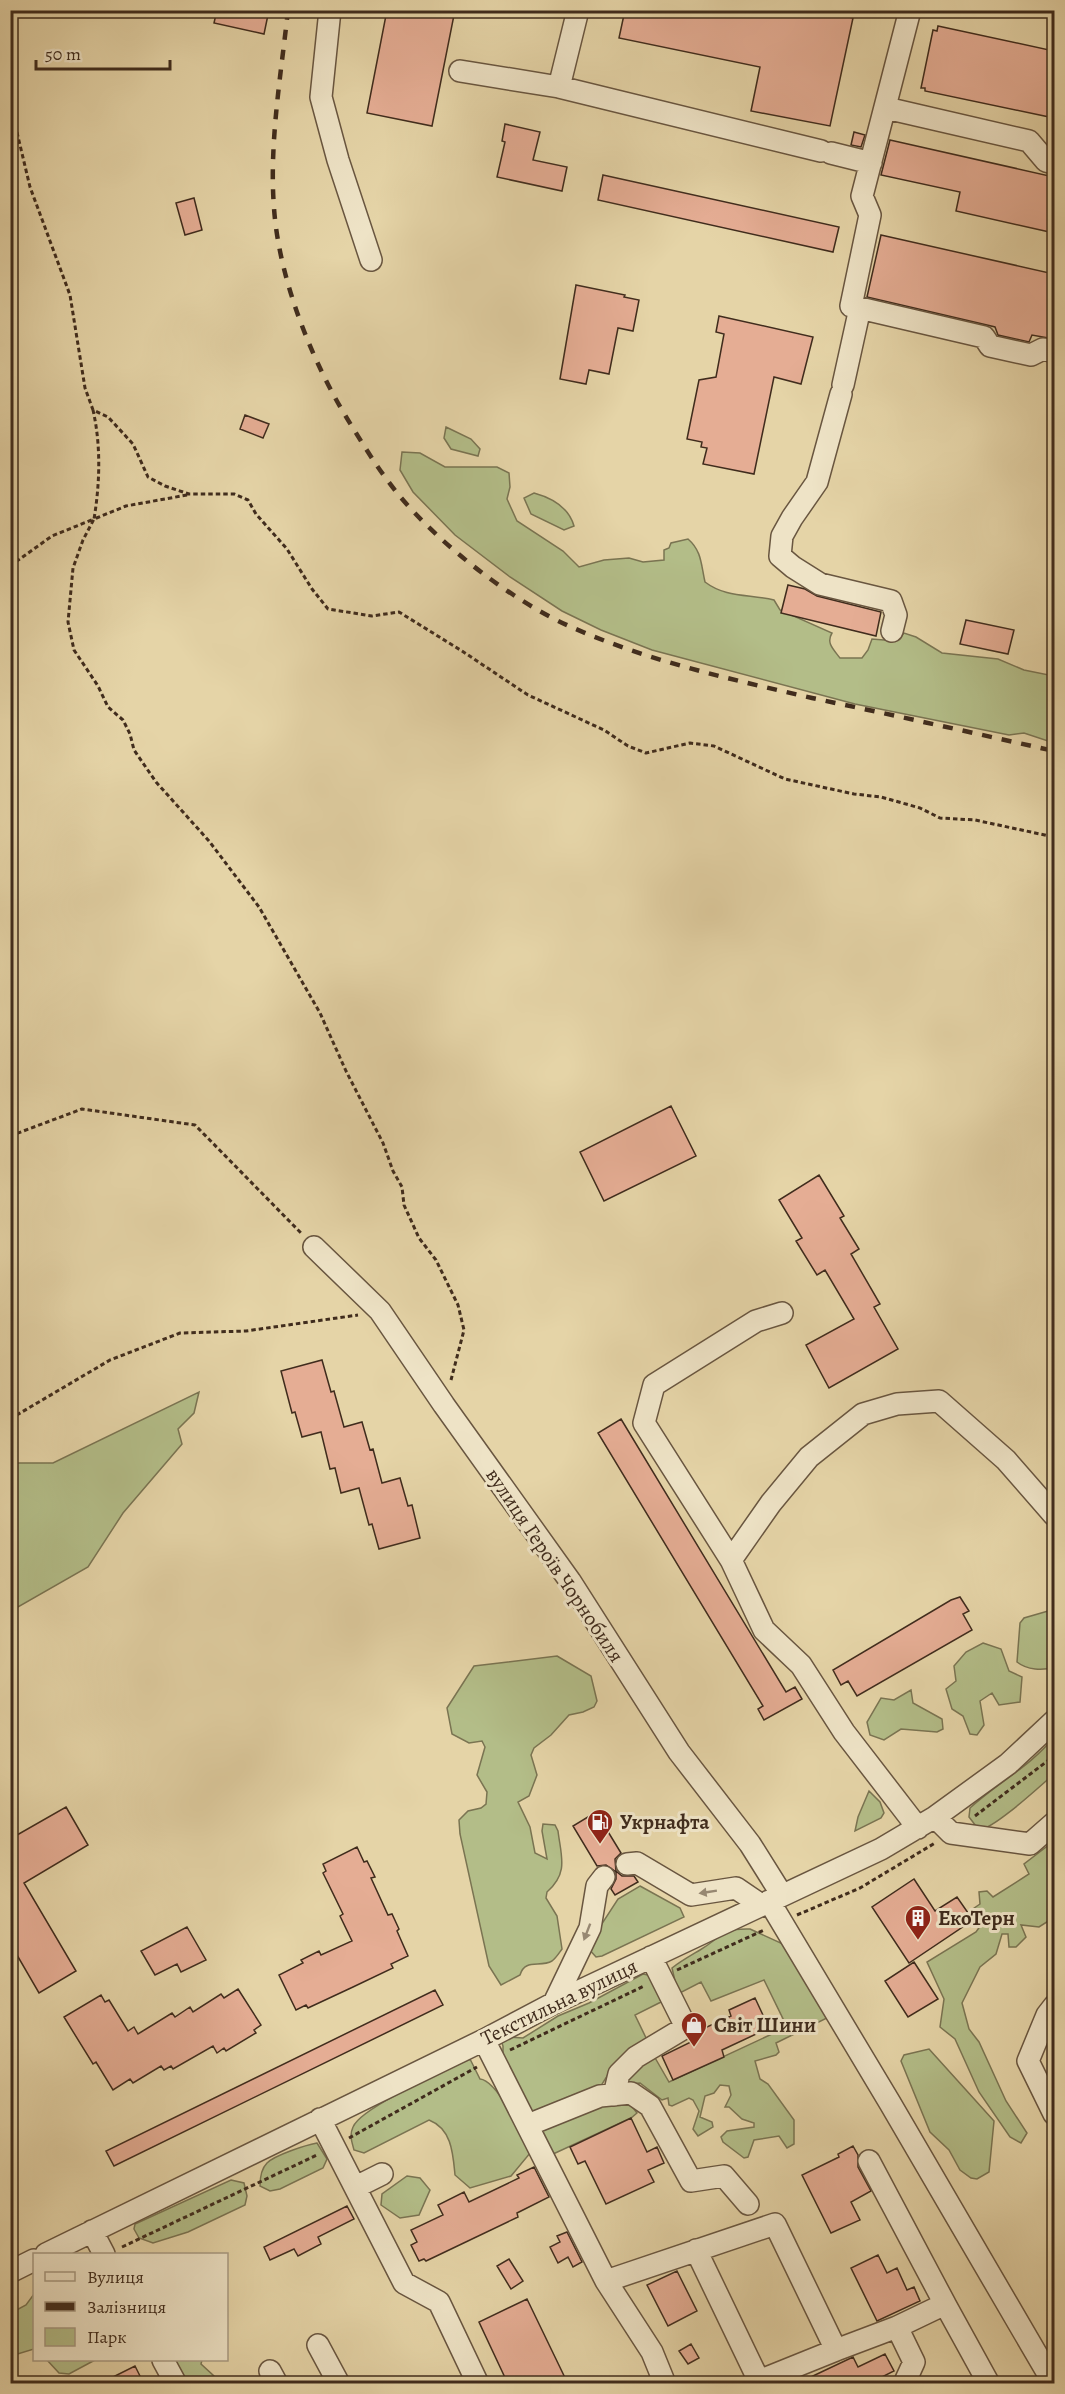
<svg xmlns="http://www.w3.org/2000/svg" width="1065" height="2394" font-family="Alegreya,serif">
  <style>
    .green { fill: #b3bd88; stroke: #7a7452; stroke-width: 1.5 }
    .building { fill: #e5ad94; stroke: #402c1d; stroke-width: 1.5 }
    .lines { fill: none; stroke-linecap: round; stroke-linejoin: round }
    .minor-casing { stroke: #695640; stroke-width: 24 }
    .path { stroke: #402c1d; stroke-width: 3; stroke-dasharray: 4.5 3; stroke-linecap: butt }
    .minor { stroke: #eee3c6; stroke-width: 21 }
    .rail { stroke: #402c1d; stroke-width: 4.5; stroke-dasharray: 10 10; stroke-linecap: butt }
    .oneway { fill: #978872 }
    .labels { text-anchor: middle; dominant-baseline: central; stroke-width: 6; stroke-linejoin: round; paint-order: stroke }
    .street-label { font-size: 21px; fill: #402c1d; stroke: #eee3c6 }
    .poi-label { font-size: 21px; font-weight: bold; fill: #402c1d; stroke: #eee3c6; text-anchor: start }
  </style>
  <rect width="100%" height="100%" fill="#e5d4a7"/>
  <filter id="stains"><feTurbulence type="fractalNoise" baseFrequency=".00333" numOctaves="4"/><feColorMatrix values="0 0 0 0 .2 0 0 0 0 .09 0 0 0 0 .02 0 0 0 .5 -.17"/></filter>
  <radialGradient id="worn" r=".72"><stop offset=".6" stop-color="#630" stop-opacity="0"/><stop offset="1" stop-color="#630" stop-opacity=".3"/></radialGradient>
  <!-- green -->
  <path class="green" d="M446,427L471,439L480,449L478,456L451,449L444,438Z
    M402,452L420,453L445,467H497L509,473L510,487L507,499L517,521L563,551L579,567L604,560L629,558L643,562L664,560V550L669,548L671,543L688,539C702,551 701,565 705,582C726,598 749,594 774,600L780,610L832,633C826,643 833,649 840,658H862L868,650L872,639L896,641L904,633L916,637L942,653L998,659L1024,670L1054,676V743L1024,733L1009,735L855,704L652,650L601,630L562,611L510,577L455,535L413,492L400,470Z
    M534,493C552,498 569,508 574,526L564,530L531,514L524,498Z
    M199,1392L194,1413L178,1429L182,1444L123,1513L88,1567L11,1611L10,1474L17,1463H53Z
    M1048,1611L1054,1612V1667C1043,1671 1027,1670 1017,1662L1020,1623L1024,1618Z
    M983,1643L1001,1649L1009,1671L1022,1677L1020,1702L999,1705L992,1693L980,1701L984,1725L977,1735L970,1734L963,1716L952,1709L946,1689L956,1681L954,1666L966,1652Z
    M557,1656L591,1676L597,1701L594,1707L583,1712L569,1715L551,1735L534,1748L531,1755L537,1775L529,1796L518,1802L530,1827L535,1853L547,1859L542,1831L543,1824L555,1825L558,1831C561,1856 569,1873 547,1892L546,1898L557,1916L562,1949C559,1953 556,1958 552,1961C540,1968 525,1958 520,1975L501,1985L489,1966L460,1834L459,1820L468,1811L481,1808L486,1804L487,1792L477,1775L485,1747L482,1741L469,1743L452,1734L447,1708L474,1666Z
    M911,1690L913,1703L942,1719L943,1729L937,1732L901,1729L884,1740L870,1735L867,1722L881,1698L894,1700Z
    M1054,1737V1774C1040,1786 994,1829 979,1830L969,1817L970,1808C997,1783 1031,1766 1054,1737Z
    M869,1791L880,1802L884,1813L881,1818L855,1831L858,1817Z
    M1054,1841V1907L1051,1908L1050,1920L1039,1927L1021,1925L1026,1937L1016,1947H1009L1008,1934H1002L996,1954L980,1967L962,2003L969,2029L979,2042L1006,2101L1027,2133L1021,2143L1010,2137L979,2092L955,2039L940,2027L944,1999L927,1962L976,1932L981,1925V1916L975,1919L970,1911L980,1904L979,1892L987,1891L993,1897L1029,1874L1024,1864Z
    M640,1886L680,1908L684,1917L602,1956L596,1957L588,1948L590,1942L618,1899Z
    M750,1929L783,1944L829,2017L776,2043L779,2052L776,2055L755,2061L760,2079L768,2084L794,2120V2144L787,2148L779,2136L754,2140L748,2157L744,2158L723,2142L721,2137L727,2131L754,2127V2123L742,2119L729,2107H725L731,2095L729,2086L720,2085L714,2093L705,2096L700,2117L712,2122L713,2127L698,2136L693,2129L699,2111L693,2100L689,2098L672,2106L669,2105L668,2098L662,2100L640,2083L628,2084L624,2079L654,2056L669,2082L787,2027L764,1980L711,2001L701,1982L678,1994L672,1968C681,1961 690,1956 700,1950C722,1937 721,1928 750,1929Z
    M643,1974L653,1976L661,2002L635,2015L648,2042L609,2073L599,2089L531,2113L503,2056V2046L501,2040L508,2037L523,2038L558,2016L589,2003Z
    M929,2049L994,2121L989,2172L977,2179L971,2178L960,2170L949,2150L930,2132L901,2061L904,2055Z
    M470,2059L480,2079C497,2080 524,2136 531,2152L511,2176L470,2188L455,2175C453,2154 452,2129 429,2120L364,2153L354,2150C352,2142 349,2136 353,2127C361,2107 447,2070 470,2059Z
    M631,2105L637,2113L631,2118L551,2155L538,2132L596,2106Z
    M317,2143L327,2159L323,2168L280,2189L270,2191L260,2186C260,2179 261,2169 267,2163C275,2155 306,2145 317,2143Z
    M407,2176L420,2178L430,2190L419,2215L400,2218L381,2205L382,2194Z
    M231,2180L244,2183L247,2196L245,2205L188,2232L153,2243L139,2238L134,2229L135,2224Z
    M34,2294V2349L11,2356V2313L26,2305Z
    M47,2360H95L69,2374L59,2373Z
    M164,2360H202L201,2364L214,2376L217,2383H177Z"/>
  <!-- building -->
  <path class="building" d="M217,10H269L264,34L214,23Z
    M387,10H455L432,126L367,113Z
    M625,10H818L853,18L830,126L751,111L760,67L619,38Z
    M938,26L1054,51V118L925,91V88H921L933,30L937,31Z
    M505,124L540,132L533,160L567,167L562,191L497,177L505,142L502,141Z
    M854,132L865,135L861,147L851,145Z
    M890,140L1054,177V189L1050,210L1054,211V233L956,211L960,192L881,175Z
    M603,175L839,227L833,252L598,200Z
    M194,198L202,230L185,235L176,203Z
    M881,235L1054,274V339L1032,335L1029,342L998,335L995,327L987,325L867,297Z
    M576,285L625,295L624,297L639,300L633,331L618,328L609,374L589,370L586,384L560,379Z
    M719,316L813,337L801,384L774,377L754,474L703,464L707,448L701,447L702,442L687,439L699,380L716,377L724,334L716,332Z
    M245,415L269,424L263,438L240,429Z
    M788,585L805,589L817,596L881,612L876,636L781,613Z
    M966,620L1014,630L1008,654L960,644Z
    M671,1106L696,1156L604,1201L580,1152Z
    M819,1175L844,1216L840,1218L859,1249L851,1254L880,1304L874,1307L898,1349L829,1388L806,1345L854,1319L825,1270L817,1275L796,1241L802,1238L779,1200Z
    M322,1360L331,1392L334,1391L344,1427L362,1422L370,1450L373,1449L382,1483L400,1478L408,1506L412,1505L420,1538L379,1549L372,1524L369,1525L359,1488L341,1493L335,1468L330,1469L321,1432L302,1437L295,1412L292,1413L281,1371Z
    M621,1419L786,1692L795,1687L802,1699L764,1720L758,1709L763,1706L598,1433Z
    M960,1597L969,1611L963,1614L972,1630L857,1696L848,1681L841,1685L833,1670L951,1600Z
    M66,1807L88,1845L24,1883L76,1971L39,1993L10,1943V1839Z
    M596,1812L621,1853L615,1859L616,1871L622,1876H634L638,1882L615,1895L611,1889L616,1879V1872L606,1865L597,1866L573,1826Z
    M357,1847L364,1862L367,1861L375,1877L371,1878L388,1915L392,1914L399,1929L397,1931L408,1956L391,1964L393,1968L353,1987L308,2008L306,2005L296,2010L279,1975L303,1963L301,1960L319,1951L321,1955L352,1941L340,1916L343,1914L323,1873L326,1871L323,1864Z
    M914,1879L935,1911L957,1897L973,1920L909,1963L872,1907Z
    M187,1927L206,1960L181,1972L177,1964L155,1975L141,1951Z
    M914,1962L938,1999L908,2017L885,1981Z
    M238,1989L261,2025L254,2030L256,2033L226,2051L224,2048L217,2053L213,2046L173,2069L171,2066L164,2070L161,2066L133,2083L130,2079L113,2090L96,2062L93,2064L64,2017L101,1995L105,2002L109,2000L128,2031L134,2027L138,2034L172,2013L175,2017L190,2007L193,2012L221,1994L224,1998Z
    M435,1990L443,2005L114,2166L106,2151Z
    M755,1998L769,2028L722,2050L724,2057L673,2080L662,2056L691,2042L690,2040L698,2031L731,2016L729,2010Z
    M631,2118L647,2152L657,2147L664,2163L648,2170L654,2182L606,2204L585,2161L578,2164L570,2147Z
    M853,2146L858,2155V2167L871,2191L851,2202L860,2220L831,2233L802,2175L839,2157L838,2154Z
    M534,2167L549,2197L517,2213L518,2217L426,2261L424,2259L419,2261L411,2245L417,2242L411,2230L443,2215L438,2205L464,2192L469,2202L519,2178L517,2175Z
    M347,2206L354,2219L318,2237L321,2244L298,2256L294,2249L270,2260L264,2247Z
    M567,2232L582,2262L573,2267L568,2257L558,2263L550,2247L560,2242L557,2236Z
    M878,2255L887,2273L897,2268L907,2290L914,2287L920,2301L877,2321L851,2268Z
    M509,2259L523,2281L511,2289L497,2266Z
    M677,2271L697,2311L668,2326L647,2285Z
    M527,2299L568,2384H508L479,2322Z
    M691,2344L699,2358L688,2364L679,2351Z
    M885,2354L894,2371L868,2384H796L853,2357L858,2367Z
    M135,2366L144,2384H99Z"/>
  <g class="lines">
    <!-- minor casing -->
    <g class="minor-casing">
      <path id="minor" d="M330,10L321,97L338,160L371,260
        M910,10L862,196L870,215L851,306L984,337L990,346L1031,355L1043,349L1054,352
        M460,71L559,87L578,10
        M559,87L821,151
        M886,108L1029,141L1046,161L1054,163
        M831,153L871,163
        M843,385L860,308
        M841,394L817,482L792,518L782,536L780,556L793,567L820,584L891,601L896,615L892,631
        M314,1247L380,1311L444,1405L570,1581L679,1752L750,1844L782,1895
        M782,1313L756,1321L654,1385L644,1423L731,1560L764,1630L801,1665L844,1732L918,1828
        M731,1560L771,1503L809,1457L863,1414L897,1404L939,1401L1006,1460L1054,1515
        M935,1817L951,1833L1030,1844L1054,1823
        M627,1864L637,1863L691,1895L736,1888L761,1905
        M769,1901L890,2103L1054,2384
        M554,2003L590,1928L597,1886L604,1877
        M1054,2006L1047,2015L1028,2061L1054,2114
        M484,2040L606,2281L775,2224L836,2350L759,2381L696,2250
        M614,2095L619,2074L636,2057L686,2027L651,1957
        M320,2119L404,2283L439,2302L478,2384
        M528,2125L600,2096L631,2093L650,2106L691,2181L724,2176L748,2204
        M869,2161L945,2304
        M356,2187L382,2174
        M92,2231L104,2254
        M46,2254L484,2040L554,2003L881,1849L935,1817L1008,1764L1054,1721
        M10,2272L34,2260
        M606,2281L652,2352L665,2384
        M897,2327L945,2304L989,2384
        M318,2345L339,2384
        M836,2350L897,2327L914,2362L904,2384
        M163,2360L176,2384
        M270,2371L277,2384"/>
    </g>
    <!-- path -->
    <path class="path" d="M10,103L30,187L70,295L85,388L93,410L108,417L133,444L148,477L165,486L189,494H234L248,500L256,514L287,549L312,589L328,609L372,616L399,612L462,651L528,695L604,730L628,746L646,753L690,743L714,746L785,779L854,794L881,797L920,808L940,818L975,820L1054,837
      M187,495L126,506L94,519L83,540L73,568L68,622L74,650L98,686L108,707L123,720L130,734L134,750L156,782L209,841L259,907L320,1013L346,1071L383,1143L393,1171L402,1187L404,1205L419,1238L436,1260L458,1305L464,1330L451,1380
      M10,566L52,536L94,519C100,483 101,445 93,410
      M10,1136L82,1109L195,1125L301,1233
      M10,1419L110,1360L180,1333L246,1331L358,1315
      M975,1816L1054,1756
      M797,1915L860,1888L935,1843
      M677,1970L764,1930
      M510,2050L644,1986
      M349,2138L477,2067
      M122,2247L317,2155"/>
    <!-- minor -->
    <use href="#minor" class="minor"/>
    <!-- rail -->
    <path class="rail" d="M288,10C281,75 269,143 274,208C279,281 314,367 353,428C367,451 381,473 398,494C439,544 511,600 569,626C647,661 730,679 812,698C893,715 974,733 1054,751"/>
  </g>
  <!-- one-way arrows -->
  <defs><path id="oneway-solid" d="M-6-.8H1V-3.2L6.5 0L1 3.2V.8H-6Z" transform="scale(1.5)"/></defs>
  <g class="oneway">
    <use href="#oneway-solid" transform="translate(708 1892) rotate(171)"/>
    <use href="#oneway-solid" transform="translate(587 1932) rotate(111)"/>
  </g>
  <!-- icons -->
  <defs>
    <g id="fuel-pin" transform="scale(1.35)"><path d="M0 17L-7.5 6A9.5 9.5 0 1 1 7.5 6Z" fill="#8f2418" stroke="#eee3c6"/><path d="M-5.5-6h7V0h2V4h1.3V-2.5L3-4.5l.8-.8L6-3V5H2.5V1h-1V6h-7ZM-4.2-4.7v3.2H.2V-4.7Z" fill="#fff"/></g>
    <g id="building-pin" transform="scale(1.35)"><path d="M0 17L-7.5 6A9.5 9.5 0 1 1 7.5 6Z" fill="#8f2418" stroke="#eee3c6"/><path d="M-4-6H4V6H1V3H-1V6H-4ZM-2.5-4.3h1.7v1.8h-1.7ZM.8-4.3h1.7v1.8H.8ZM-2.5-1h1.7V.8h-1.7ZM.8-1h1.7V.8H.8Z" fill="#fff"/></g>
    <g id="shop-pin" transform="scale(1.35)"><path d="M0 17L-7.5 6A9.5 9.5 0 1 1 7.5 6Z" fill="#8f2418" stroke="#eee3c6"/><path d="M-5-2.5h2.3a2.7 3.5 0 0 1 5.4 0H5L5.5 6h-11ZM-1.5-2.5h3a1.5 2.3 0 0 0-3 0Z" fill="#fff"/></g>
  </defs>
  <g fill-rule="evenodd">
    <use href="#fuel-pin" x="600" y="1822"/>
    <use href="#building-pin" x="918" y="1918"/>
    <use href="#shop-pin" x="694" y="2025"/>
  </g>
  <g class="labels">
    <!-- street labels -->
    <g class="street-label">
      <text transform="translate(555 1565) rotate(56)">вулиця Героїв Чорнобиля</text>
      <text transform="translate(559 2002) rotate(-26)">Текстильна вулиця</text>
    </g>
    <!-- poi labels -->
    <g class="poi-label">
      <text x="620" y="1822">Укрнафта</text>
      <text x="938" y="1918">ЕкоТерн</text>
      <text x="714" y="2025">Світ Шини</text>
    </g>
  </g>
  <!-- margin -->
  <rect width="1065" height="2394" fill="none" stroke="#e5d4a7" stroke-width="36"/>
  <rect x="12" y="12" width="1041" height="2370" fill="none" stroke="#402c1d" stroke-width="3"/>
  <rect x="18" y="18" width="1029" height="2358" fill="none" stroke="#402c1d" stroke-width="1.5"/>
  <!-- legend -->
  <rect x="33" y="2253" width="195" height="108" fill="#eee3c6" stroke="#a89a82" stroke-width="1.5"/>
  <rect x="45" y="2272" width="30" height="9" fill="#eee3c6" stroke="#a89a82" stroke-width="1.5"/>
  <text x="87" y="2283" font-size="18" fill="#402c1d">Вулиця</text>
  <rect x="45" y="2302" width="30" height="9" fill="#402c1d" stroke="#a89a82" stroke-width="1.5"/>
  <text x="87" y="2313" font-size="18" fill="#402c1d">Залізниця</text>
  <rect x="45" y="2328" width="30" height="18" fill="#b3bd88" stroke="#a89a82" stroke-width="1.5"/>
  <text x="87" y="2343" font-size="18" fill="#402c1d">Парк</text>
  <!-- scale -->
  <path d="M36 60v9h134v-9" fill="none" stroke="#402c1d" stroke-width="3"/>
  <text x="45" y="60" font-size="18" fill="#402c1d" stroke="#eee3c6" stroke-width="4.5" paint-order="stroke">50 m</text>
  <rect width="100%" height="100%" filter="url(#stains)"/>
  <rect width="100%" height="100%" fill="url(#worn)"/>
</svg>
